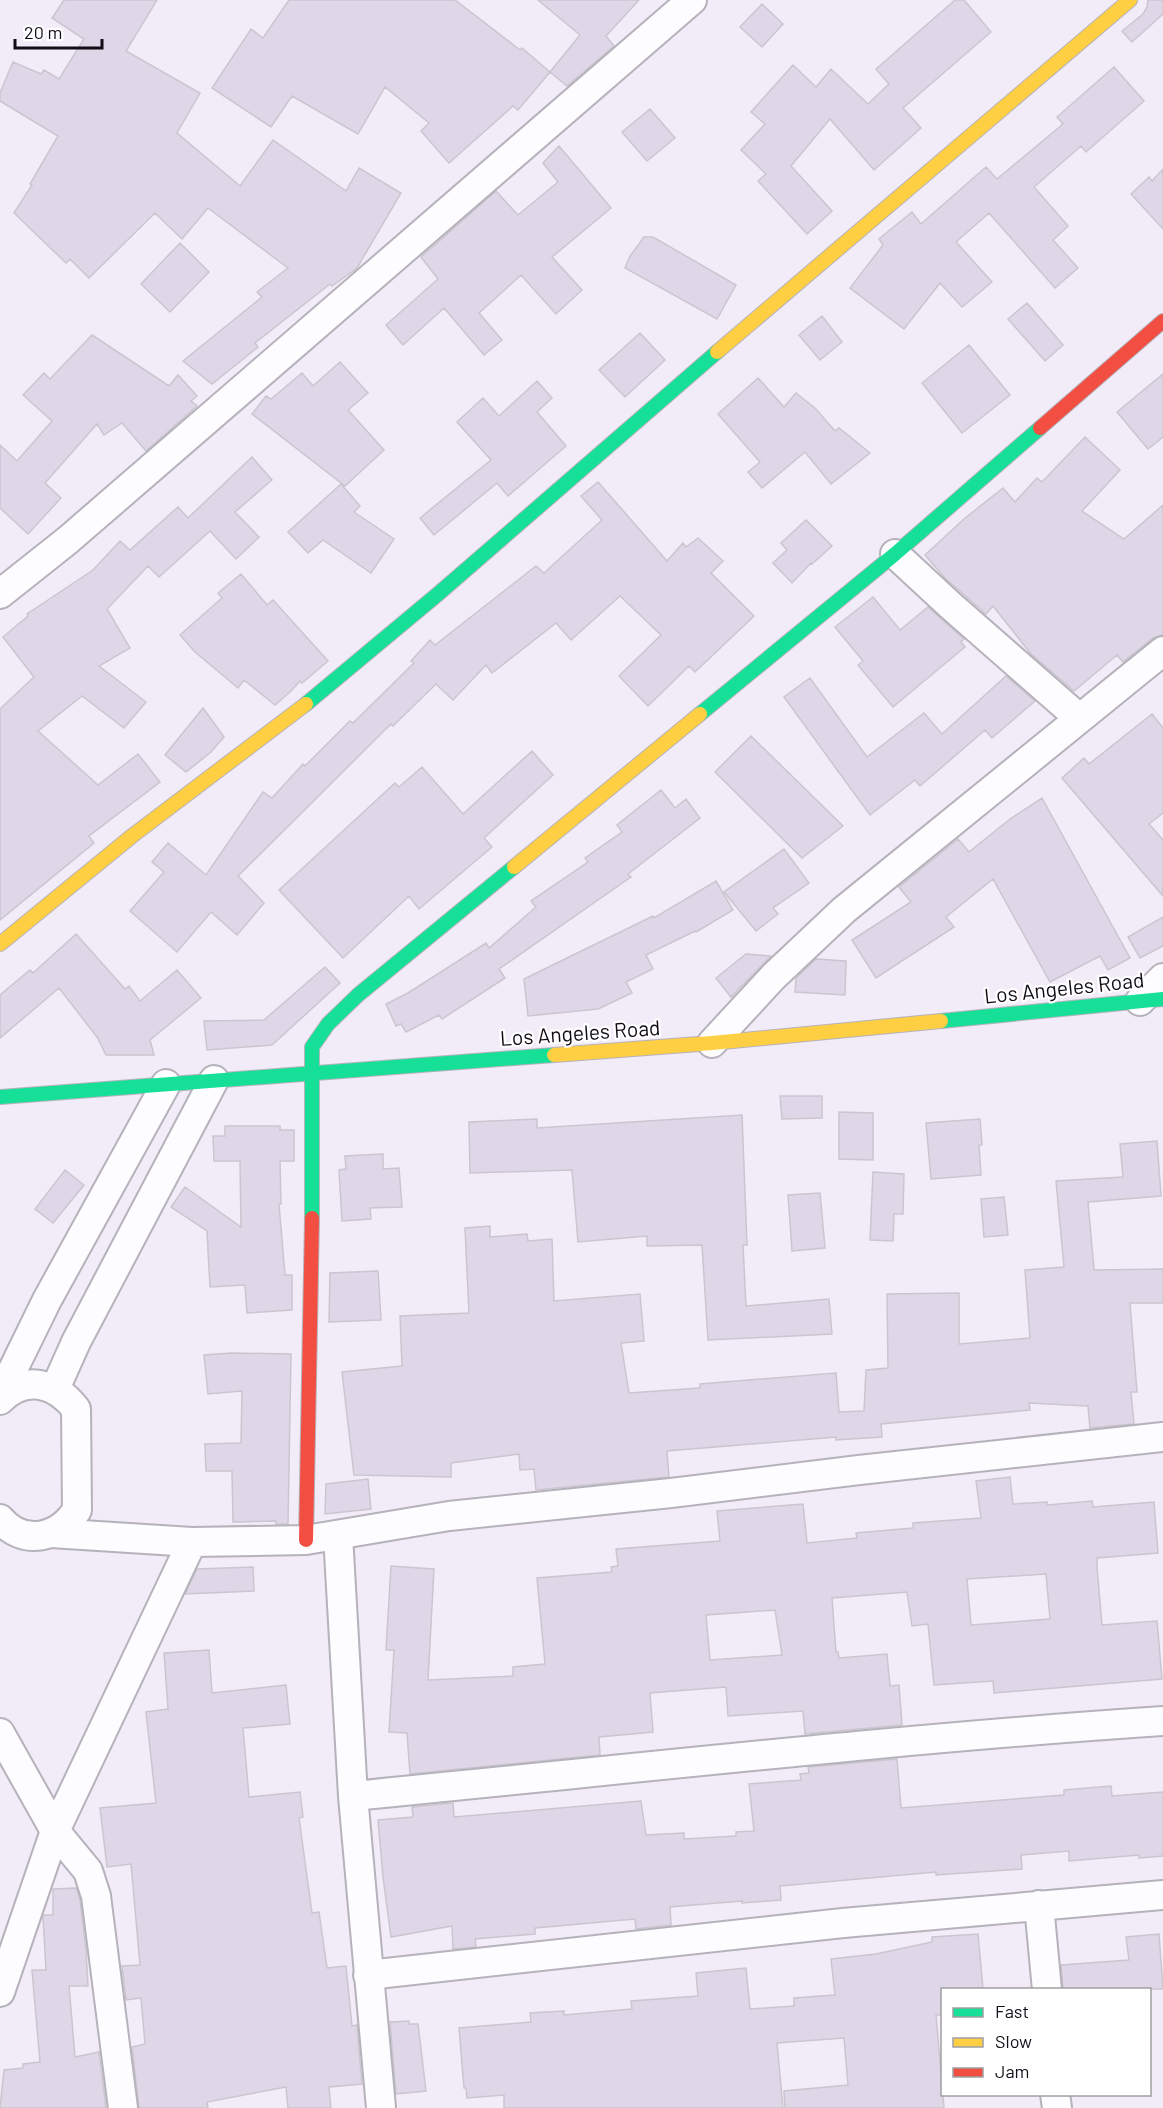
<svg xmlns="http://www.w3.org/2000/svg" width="1163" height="2108" font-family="Barlow,sans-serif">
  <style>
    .building { fill: #dfd6e8; stroke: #cac6cf; stroke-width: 1.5; fill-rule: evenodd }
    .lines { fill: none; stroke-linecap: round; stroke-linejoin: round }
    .street-casing { stroke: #b6b2bb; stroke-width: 32 }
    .fast-casing { stroke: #b6b2bb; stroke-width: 16 }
    .slow-casing { stroke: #b6b2bb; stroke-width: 16 }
    .jam-casing { stroke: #b6b2bb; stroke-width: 16 }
    .street { stroke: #fdfcfe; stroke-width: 28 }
    .fast { stroke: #16e098; stroke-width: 14 }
    .slow { stroke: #ffcf43; stroke-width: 14 }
    .jam { stroke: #f24e42; stroke-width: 14 }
    .labels { text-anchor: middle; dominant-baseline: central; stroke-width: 4.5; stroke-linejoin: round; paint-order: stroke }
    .street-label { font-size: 21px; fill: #110c15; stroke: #fff }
  </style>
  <rect width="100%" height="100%" fill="#f1ecf7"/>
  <!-- building -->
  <path class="building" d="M64,0H157L126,51L200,93L177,133L240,186L273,140L346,191L359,168L401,193L357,268L332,286L330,284L255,343L258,347L212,384L183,361L262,297L257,292L288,268L208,208L182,239L155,213L89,278L70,259L66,263L14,213L32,185L30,184L58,136L0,101V93L13,62L41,74L44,70L59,79L84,39L52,18Z
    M289,0H455L520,50L522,48L550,72L518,110L513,106L449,163L421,131L429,123L385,87L358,134L292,96L271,127L212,88L251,29L263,38Z
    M538,0H639L606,36L614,46L567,86L550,72L580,35Z
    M955,0H964L991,32L903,108L921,128L874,170L830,119L791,166L832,211L807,234L758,181L766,174L741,150L765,124L751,112L793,65L816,87L831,69L868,104L889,84L876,69Z
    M1148,0H1163V14L1132,42L1122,31L1143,14L1147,7Z
    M762,4L783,24L762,47L740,27Z
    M1114,67L1144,101L1086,152L1081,146L1034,187L1068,226L1053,240L1078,268L1055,288L989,213L956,242L992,282L962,307L940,283L904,329L850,288L883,245L879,239L912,212L921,224L986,167L997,179L1063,124L1057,117Z
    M650,109L675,138L647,161L622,132Z
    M559,146L611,208L552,257L582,290L556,314L521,275L479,313L502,340L484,355L444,308L403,345L386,325L438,279L421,257L496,191L518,215L558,182L543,163Z
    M1163,169V229L1131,194L1149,177L1152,181Z
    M644,237H653L736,285L717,319L625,268L630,256Z
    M180,243L209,272L170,312L141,284Z
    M1027,303L1063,345L1045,361L1008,319Z
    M822,316L842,342L820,360L799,335Z
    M640,333L665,360L625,397L599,370Z
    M92,335L169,386L178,375L197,396L191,401L197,406L146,451L122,423L104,435L97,424L45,483L61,498L28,534L0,508V445L17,461L52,421L23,395L44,373L50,379Z
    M969,345L1010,395L962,433L922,383Z
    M340,362L368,393L348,410L384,450L345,486L252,414L266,396L271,399L302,373L313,386Z
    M1163,374V437L1148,449L1117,412Z
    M758,378L784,407L796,393L815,408L835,431L839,428L870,453L831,484L805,452L762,488L748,472L760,462L718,414Z
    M537,381L552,398L537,412L566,446L508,496L497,483L434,535L420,518L491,460L457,422L483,398L499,416Z
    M1085,437L1120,470L1082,511L1124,539L1163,505V635L1153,638L1123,662L1117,655L1074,691L1031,654L993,606L986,614L945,578L925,555L964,519L1003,488L1015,502L1037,478L1042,482Z
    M252,457L272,480L235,512L259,537L236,559L210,531L159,577L148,566L107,609L130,648L99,666L146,702L124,728L82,696L38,731L98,785L138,754L160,782L89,836L94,843L0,920V709L34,677L3,637L28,616L27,614L93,570L120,541L130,550L178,507L188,518Z
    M598,482L667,561L683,543L686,547L698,538L723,561L711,573L754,616L695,672L689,666L648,706L619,676L661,635L620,596L571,640L556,623L492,673L486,665L453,700L436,684L393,726L391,724L238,876L264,903L237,935L211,912L177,952L130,911L164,872L152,862L168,843L206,875L263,792L272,798L303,764L305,766L350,721L353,723L414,663L411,661L430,640L435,645L536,566L544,573L602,520L581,496Z
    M341,484L360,506L354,512L394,539L371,573L323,540L308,553L288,532Z
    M806,520L832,546L812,564L811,563L792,583L773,563L787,550L781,543Z
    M241,574L267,605L273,600L328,661L302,683L300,681L291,691L275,705L244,680L238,688L195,652L180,635L222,598L218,593Z
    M873,597L900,630L928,607L964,639L961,642L965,647L893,707L858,665L863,661L835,627Z
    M1006,676L1035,701L992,738L985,730L920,786L915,780L870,815L784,697L810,678L867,757L924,713L942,734Z
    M203,708L224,737L211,752L186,772L165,755Z
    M1152,714L1163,728V813L1149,824L1163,840V896L1062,778L1084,758L1089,764Z
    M751,736L843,826L802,858L715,772Z
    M532,751L553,775L484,838L492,847L419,909L409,896L343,958L279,890L395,783L399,787L422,767L463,814Z
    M661,790L675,808L686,799L700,818L628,874L631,877L499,969L505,978L442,1019L439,1015L406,1032L401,1024L396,1026L386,1004L408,993L486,943L489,948L536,907L531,901L588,862L585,858L622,832L617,825Z
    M1042,798L1130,958L1108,970L1100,956L1050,982L993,879L946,917L954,927L876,978L852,940L911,902L899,887L958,839L969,852L1010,819Z
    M784,849L809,883L773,908L778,914L756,931L724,892Z
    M716,881L733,910L696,932L695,931L646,955L653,969L626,982L632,993L598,1009L528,1016L524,979L653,916L654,918Z
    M1163,917V946L1140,958L1128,937Z
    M76,934L125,989L129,986L140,1001L177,970L201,998L150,1040L154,1055H106L97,1037L59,988L0,1038V995L30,970L33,973Z
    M746,954L771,956L731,997L716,978Z
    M816,959L846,961L845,995L795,992L796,978Z
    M325,967L340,983L272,1045L207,1050L204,1021L264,1020Z
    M780,1096H822V1118L782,1119Z
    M839,1112L873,1113V1160L839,1159Z
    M742,1115L747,1245H743L746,1306L829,1299L832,1334L708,1340L702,1245L647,1246V1236L578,1242L572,1170L470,1173L469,1122L537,1119V1128Z
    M980,1119L982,1145H979L981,1175L931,1179L926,1123Z
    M225,1126H280V1130H294V1161H280L281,1204H279L285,1275H292V1310L247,1313L245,1285L210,1287L207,1231L171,1207L185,1187L241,1227L240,1161H214L213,1136H225Z
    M1157,1141L1161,1196L1088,1202L1094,1270L1163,1269V1303H1130L1137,1392H1131L1134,1424L1090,1428L1088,1406L1029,1403L1030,1410L881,1424L882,1437L836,1440V1437L667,1451L669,1477L536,1490L534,1469L520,1470L519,1454L451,1463V1477L354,1475L342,1372L402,1366L400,1316L469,1313L465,1228L490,1226V1237L527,1234L528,1241L552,1239L554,1301L640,1294L644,1341L621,1343L629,1393L700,1388V1384L836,1373L839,1412L864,1411L866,1370L888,1368L887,1294L959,1293V1344L1030,1338L1025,1270L1064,1267L1056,1181L1123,1177L1120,1144Z
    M383,1154V1169L399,1168L402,1207L370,1208L371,1219L342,1221L339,1170L346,1169L345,1156Z
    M65,1170L84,1185L53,1223L35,1209Z
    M873,1172L904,1174L903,1214H894L893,1241L870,1240Z
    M820,1193L825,1248L792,1251L788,1195Z
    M1004,1197L1008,1235L984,1237L981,1199Z
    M378,1271L381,1320L329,1322L330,1273Z
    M232,1353L291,1354L288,1524H276V1521L233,1522L232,1471H206L205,1444L241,1443L242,1391L208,1394L204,1355Z
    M1010,1477L1013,1504L1047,1502V1505L1092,1501L1093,1507L1154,1502L1158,1553L1097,1558V1567L1102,1625L1157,1621L1162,1679L994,1693L993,1681L934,1685L928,1624L912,1626L907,1592L832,1598L836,1652H838L839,1658L887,1654L890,1686L899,1685L902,1725L805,1734L803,1711L728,1716L726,1687L650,1693L653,1732L599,1737L600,1755L410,1774L407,1733L389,1732L394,1650H386L391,1566L434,1569L428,1680L513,1676V1667L545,1664L537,1578L612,1572L611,1567L618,1566L616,1549L720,1541L717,1511L803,1504L807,1543L857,1538L856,1533L913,1528V1523L981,1518L976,1481ZM1046,1574L1050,1619L971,1625L967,1579ZM775,1610L782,1655L710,1660L706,1615Z
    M368,1479L371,1509L325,1514L326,1484Z
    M253,1567L254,1591L185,1594L197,1569Z
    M209,1650L212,1693L286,1685L290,1724L243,1728L249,1797L300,1792L303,1817L299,1818L312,1913L319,1912L327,1968L346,1966L352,2026L357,2025L362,2084L329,2087L331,2108H288L286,2087L207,2102L208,2108H139L132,2047L145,2044L141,1998L126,2000L122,1966L140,1965L131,1864L107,1867L100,1808L156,1803L146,1712L168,1709L164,1653Z
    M897,1759L901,1808L1064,1795V1790L1111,1786L1112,1796L1163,1792V1856L1139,1858V1855L1069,1861V1851L1021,1855L1022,1869L936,1875V1872L780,1886L781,1900L742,1903V1901L670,1907L671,1925L636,1929L635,1919L535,1928V1934L475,1939L476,1947L453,1949L452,1926L391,1937L383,1877L378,1820L413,1817L412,1807L453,1803L454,1817L641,1801L646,1835L684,1833V1839L736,1836V1832L754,1831L749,1784L801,1780L800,1774L809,1773L808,1767Z
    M76,1888L80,1900L86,1951L88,1986H69L75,2057L99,2052L106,2108H0L4,2070L23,2068V2064L40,2062L32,1970H46L43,1917L44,1915H53V1889Z
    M978,1934L983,1989H942V2015H936L944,2108H785L784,2091L848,2085L844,2038L777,2043L783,2108H504V2095L467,2098L466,2088H464L459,2028L531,2022L530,2013L564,2011V2015L632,2009L631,2001L698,1996L696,1973L746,1968L750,2009L794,2006V1998L835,1995L831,1959L876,1954L932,1942V1937Z
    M1159,1934L1163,1989H1063L1061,1965L1129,1960L1126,1937Z
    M409,2021V2024H418L426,2091L396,2094L390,2022Z"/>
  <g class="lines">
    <!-- street casing -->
    <g class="street-casing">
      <path id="street" d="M895,554L950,605L1079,718
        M0,594L68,540L692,0
        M1140,1001L1163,978
        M712,1043L774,976L844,910L1163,651
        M55,1389L76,1342L214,1080
        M0,1396L47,1300L166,1084
        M0,1400C25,1374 56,1383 76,1409L77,1510C59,1538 24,1547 0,1519
        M51,1533L192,1542L306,1540L449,1516L671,1493L859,1470L1163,1437
        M338,1535L353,1796L381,2108
        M0,1733L55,1831L0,1992
        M353,1796C623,1770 892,1739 1163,1721
        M1039,1905L1047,1990
        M368,1975L843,1923L1163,1895
        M1055,2094L1057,2108
        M123,2108L96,1896L88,1871L55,1831L192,1542"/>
    </g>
    <!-- fast casing -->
    <g class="fast-casing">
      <path id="fast" d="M306,704L438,594L717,352
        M700,714L895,554L1040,428
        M941,1021L1163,999
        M0,1097L554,1055
        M312,1218V1047L328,1024L358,995L514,867"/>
    </g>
    <!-- slow casing -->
    <g class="slow-casing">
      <path id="slow" d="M717,352L1130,0
        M514,867L700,714
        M0,944L132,836L306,704
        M554,1055L712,1043L941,1021"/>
    </g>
    <!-- jam casing -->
    <g class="jam-casing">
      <path id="jam" d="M1040,428L1163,321
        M306,1540L312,1218"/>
    </g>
    <!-- street -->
    <use href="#street" class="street"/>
    <!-- fast -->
    <use href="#fast" class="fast"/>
    <!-- slow -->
    <use href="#slow" class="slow"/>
    <!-- jam -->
    <use href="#jam" class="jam"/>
  </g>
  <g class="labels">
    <!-- street labels -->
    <g class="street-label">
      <text transform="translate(1064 987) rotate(-6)">Los Angeles Road</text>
      <text transform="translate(580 1032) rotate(-4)">Los Angeles Road</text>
    </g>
  </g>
  <!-- legend -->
  <rect x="941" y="1988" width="210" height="108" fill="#ffffff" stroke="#a09ea1" stroke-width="1.5"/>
  <rect x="953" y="2008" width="30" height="9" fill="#16e098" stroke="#a09ea1" stroke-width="1.5"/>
  <text x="995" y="2018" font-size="18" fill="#110c15">Fast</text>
  <rect x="953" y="2038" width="30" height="9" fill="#ffcf43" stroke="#a09ea1" stroke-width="1.5"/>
  <text x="995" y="2048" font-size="18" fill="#110c15">Slow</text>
  <rect x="953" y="2068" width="30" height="9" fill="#f24e42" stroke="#a09ea1" stroke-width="1.5"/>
  <text x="995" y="2078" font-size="18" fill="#110c15">Jam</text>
  <!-- scale -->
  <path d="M15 39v9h87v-9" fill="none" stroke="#110c15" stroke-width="3"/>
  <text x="24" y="39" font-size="18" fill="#110c15" stroke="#ffffff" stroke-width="4.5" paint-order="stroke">20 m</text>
</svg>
